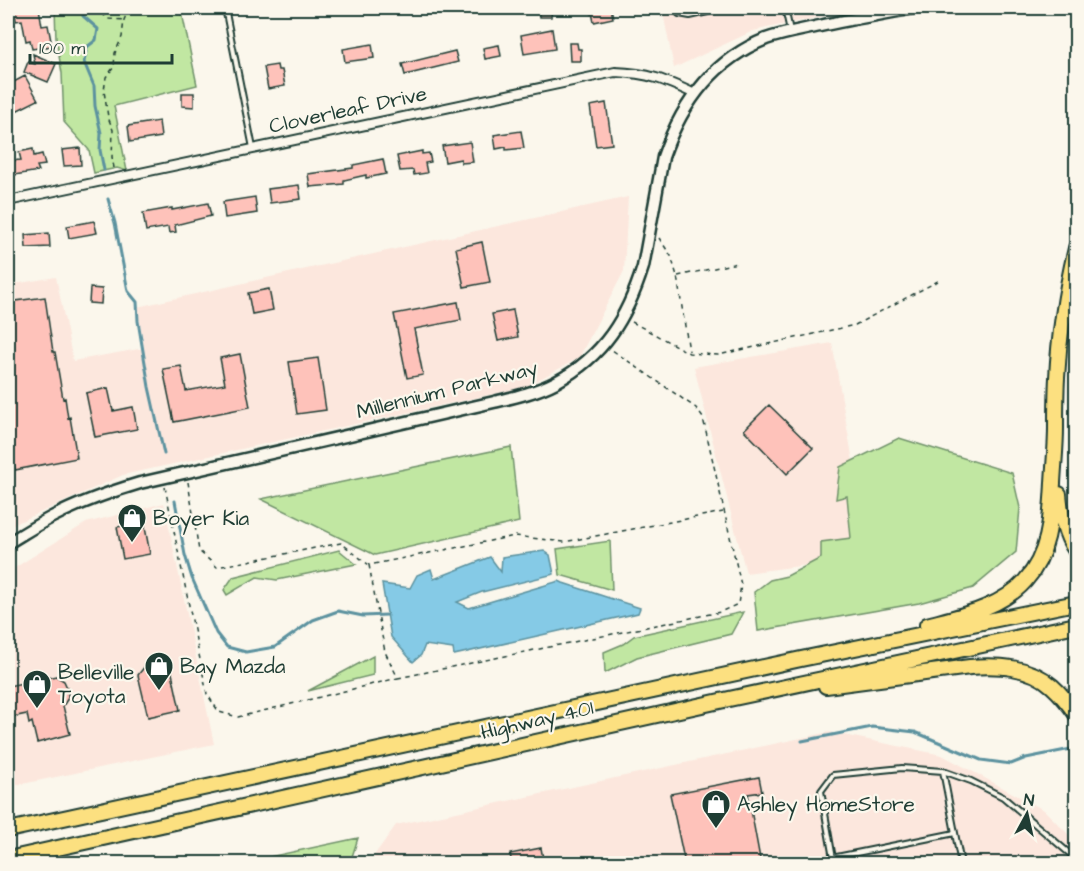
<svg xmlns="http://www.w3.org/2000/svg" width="1084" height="871" font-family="'Architects Daughter',sans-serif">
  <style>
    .built { fill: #fce7dd }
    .green { fill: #c1e7a2; stroke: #70926b; stroke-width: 1.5 }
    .water { fill: #85cae6; stroke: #5c929f; stroke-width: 1.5 }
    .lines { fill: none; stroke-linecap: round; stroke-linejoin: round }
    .stream { stroke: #5c929f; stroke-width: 3 }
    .building { fill: #fec2ba; stroke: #1f3d34; stroke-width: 1.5 }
    .lane-casing { stroke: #1f3d34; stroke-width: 8 }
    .street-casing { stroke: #1f3d34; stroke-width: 12 }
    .secondary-casing { stroke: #1f3d34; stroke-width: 15 }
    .highway-casing { stroke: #1f3d34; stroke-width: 18 }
    .path { stroke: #1f3d34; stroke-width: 1.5; stroke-dasharray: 4.5 4.5; stroke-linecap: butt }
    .lane { stroke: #fbf7ec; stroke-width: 4 }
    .street { stroke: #fbf7ec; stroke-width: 8 }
    .secondary { stroke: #fbf7ec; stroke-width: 10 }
    .highway { stroke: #fce080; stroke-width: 14 }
    .labels { text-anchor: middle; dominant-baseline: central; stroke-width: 4.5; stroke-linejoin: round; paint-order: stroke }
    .street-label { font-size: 21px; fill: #1f3d34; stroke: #fbf7ec }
    .poi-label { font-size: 21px; fill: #1f3d34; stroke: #fbf7ec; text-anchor: start }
  </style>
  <rect width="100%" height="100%" fill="#fbf7ec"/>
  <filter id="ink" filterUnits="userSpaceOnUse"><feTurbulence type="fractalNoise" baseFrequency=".0167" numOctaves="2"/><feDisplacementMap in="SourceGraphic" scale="12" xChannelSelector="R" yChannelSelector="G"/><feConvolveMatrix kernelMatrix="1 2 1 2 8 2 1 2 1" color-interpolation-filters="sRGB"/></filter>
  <g filter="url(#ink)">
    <!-- built -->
    <path class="built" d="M662,8H862L753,31L674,68Z
      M628,197L624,271L579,358L525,387L123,475L8,527V285L56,277L73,361L144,348L137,307Z
      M832,343L870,557L746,573L694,367Z
      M164,503L214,744L8,787V572L86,523Z
      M829,732L942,755L1044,810L1076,842V864H368L396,825Z"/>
    <!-- green -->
    <path class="green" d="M55,8H181L197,85L114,106L127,171L117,168L94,173L89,150L64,122L62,73L56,39Z
      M369,8H400L401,11L371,14Z
      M899,438L1012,473L1020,508L1016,552L973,588L919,603L758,631L754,592L770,580L787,576L821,558V542L851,538L847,496L836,499L840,467Z
      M511,447L519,522L375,555L261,499Z
      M610,541L612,590L560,575L557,549Z
      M339,550L356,564L277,580L257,577L227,595L224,590L233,577Z
      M743,612L731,634L637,657L605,673L604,652L623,644L634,636Z
      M373,656V675L308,691Z
      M358,838L350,863H241Z"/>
    <!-- water -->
    <path class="water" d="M544,551L550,555L554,574L482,592L457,602L469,608L559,581L563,583L640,608L638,613L454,655L453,649L425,645L421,655L413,662L391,637L382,584L410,588L417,575L431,569L434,579L490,557L501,572L502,557Z"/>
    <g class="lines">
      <!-- stream -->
      <path class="stream" d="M82,8L83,16L98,29L96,40L87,47L84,62L94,86L95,106L101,133L100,150L104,170
        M108,199L115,223L128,291L137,302L138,321L149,387L164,454
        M175,501L185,555L192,578L216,633L227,647L246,652L275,647L313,620L338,611L363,616L387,615
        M802,741L872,727L915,732L981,760L1011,764L1026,758L1076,748"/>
    </g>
    <!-- building -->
    <path class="building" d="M15,8H39L42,26L48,25L52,46L32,49L30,40L26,41L22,20L16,21L14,10H16Z
      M591,8H611L613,18L594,22Z
      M539,9H552L551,17H539Z
      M552,29L555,49L524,54L521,35Z
      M569,43H577L578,49H581V61H570Z
      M372,44L374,58L345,62L343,49Z
      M499,45L501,56L485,59L483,48Z
      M455,51L458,62L405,75L402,64Z
      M33,54L56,64L48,82L24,72L28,62L35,64Z
      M277,65L278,70H282L285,86L268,89L264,67Z
      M25,76L38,100L18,110L8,112V85Z
      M182,93H194V107L182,106Z
      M606,103L612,144L596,146L590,106Z
      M159,121L161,137L130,142L128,126Z
      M521,131L524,148L506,150V147L496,149L494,135Z
      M470,142L473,162L461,163V159L445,162L442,146Z
      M80,148L81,165L64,166L62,150Z
      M33,149L34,156L42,154L45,165L37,166L39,171L8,176V161L21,160L19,152Z
      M422,151V154L429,153L431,162L425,163L427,173L414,175L413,170L400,171L397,156Z
      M383,159L386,174L366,178V175L344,180V184L310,187L308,174L353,168V165Z
      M299,185L301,199L270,203L268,189Z
      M255,197L257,213L225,218L223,202Z
      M208,203L211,216L175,225L176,232L169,233L168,227L146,231L143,213L172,208V210Z
      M94,221L97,233L69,238L67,226Z
      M49,233L50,247L26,248L25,235Z
      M482,242L490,282L464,287L456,248Z
      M90,288L102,289L101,304L89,303Z
      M269,289L273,310L252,314L248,293Z
      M45,297L53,352H55L63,399L65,398L68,418L70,417L77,458L15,470L8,431V302Z
      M458,302L461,320L414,329L423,375L407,378L394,314Z
      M513,310L518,337L498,341L492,314Z
      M240,354L250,407L174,422L163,369L181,366L186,391L225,384L220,358Z
      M318,358L326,410L297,414L289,362Z
      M108,388L113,411L133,407L137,429L95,437L86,393Z
      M769,405L813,448L787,474L744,430Z
      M144,522L150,554L123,559L117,527Z
      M169,659L180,710L148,717L138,675L146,665Z
      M56,676L64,681L68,690V698L63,706L70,734L37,743L32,722L29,724L27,714L12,717L8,697V686Z
      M759,777L762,792L748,794L761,864H685L670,794Z
      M541,848L544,864H512L510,854Z"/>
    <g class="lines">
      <!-- lane casing -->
      <g class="lane-casing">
        <path id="lane" d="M225,8L253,148
          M674,8L679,14L690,16L726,8
          M785,8L790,31
          M943,771L961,864
          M802,864L955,833
          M834,864L821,791L833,775L902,768L943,771L971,781L1003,797L1076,859"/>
      </g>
      <!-- street casing -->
      <g class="street-casing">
        <path id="street" d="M8,201L615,72C649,73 665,80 695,94"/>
      </g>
      <!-- secondary casing -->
      <g class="secondary-casing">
        <path id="secondary" d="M8,543C23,534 37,525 52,517C81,502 110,492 140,483L494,402C515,397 537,392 556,382C604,356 627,318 643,267L663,157C681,105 713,60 766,39C783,33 802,30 820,26C851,19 883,14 915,8"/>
      </g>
      <!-- highway casing -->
      <g class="highway-casing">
        <path id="highway" d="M1059,494C1061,514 1064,534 1076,551
          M927,625C960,616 1001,608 1025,581C1050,553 1051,518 1053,483C1054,464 1056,446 1056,428C1056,411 1056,395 1057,378C1059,335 1066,290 1076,248
          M826,686L970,667C998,665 1030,666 1052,686C1061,694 1069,704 1076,714
          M8,830L801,659L1076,603
          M8,859L729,699L1076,625"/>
      </g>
      <!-- path -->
      <path class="path" d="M94,8L95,9L109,19L124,20
        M114,168L112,157L113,130L108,117L104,91L106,77L114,67L115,53L122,37L124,20L129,8
        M659,238L671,256L677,276L689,351
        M678,276L737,263
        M632,322L689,353L718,355L855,325L938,281
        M188,482L199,551L217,567L341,543L369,565L515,536L564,542L723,512
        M165,487L207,694L219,712L238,717L398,678
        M369,565L385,652L398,678L720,612L738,604L741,585L703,418L696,408L612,350"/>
      <!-- lane -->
      <use href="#lane" class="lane"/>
      <!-- street -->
      <use href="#street" class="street"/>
      <!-- secondary -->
      <use href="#secondary" class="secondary"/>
      <!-- highway -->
      <use href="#highway" class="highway"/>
    </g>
  </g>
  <!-- icons -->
  <defs>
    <g id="shop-pin" transform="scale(1.5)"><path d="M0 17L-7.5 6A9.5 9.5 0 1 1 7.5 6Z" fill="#1f3d34" stroke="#fbf7ec"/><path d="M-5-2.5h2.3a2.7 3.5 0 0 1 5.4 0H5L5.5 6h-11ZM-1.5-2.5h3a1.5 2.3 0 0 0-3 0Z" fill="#fff"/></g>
  </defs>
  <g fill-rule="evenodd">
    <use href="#shop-pin" x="132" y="518"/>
    <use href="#shop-pin" x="159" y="666"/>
    <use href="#shop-pin" x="37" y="684"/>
    <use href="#shop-pin" x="716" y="804"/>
  </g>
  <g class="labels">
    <!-- street labels -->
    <g class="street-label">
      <text transform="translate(348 110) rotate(-12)">Cloverleaf Drive</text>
      <text transform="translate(447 390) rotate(-14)">Millennium Parkway</text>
      <text transform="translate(537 720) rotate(-13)">Highway 401</text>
    </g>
    <!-- poi labels -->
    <g class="poi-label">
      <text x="153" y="518">Boyer Kia</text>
      <text x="180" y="666">Bay Mazda</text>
      <text x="58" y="672">Belleville<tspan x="58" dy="24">Toyota</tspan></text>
      <text x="737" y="804">Ashley HomeStore</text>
    </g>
  </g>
  <!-- margin -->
  <rect width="1084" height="871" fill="none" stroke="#fbf7ec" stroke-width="30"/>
  <rect x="15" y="15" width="1054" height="841" fill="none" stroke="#1f3d34" stroke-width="2" filter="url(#ink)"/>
  <!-- north arrow -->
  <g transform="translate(1027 814) rotate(8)" stroke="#fbf7ec" stroke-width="4.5" paint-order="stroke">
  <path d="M0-4.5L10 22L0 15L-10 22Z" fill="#1f3d34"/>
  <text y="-9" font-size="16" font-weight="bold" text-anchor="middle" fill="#1f3d34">N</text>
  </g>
  <!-- scale -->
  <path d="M30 54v9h142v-9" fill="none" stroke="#1f3d34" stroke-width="3"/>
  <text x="39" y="54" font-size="18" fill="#1f3d34" stroke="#fbf7ec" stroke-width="4.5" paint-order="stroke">100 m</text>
</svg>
